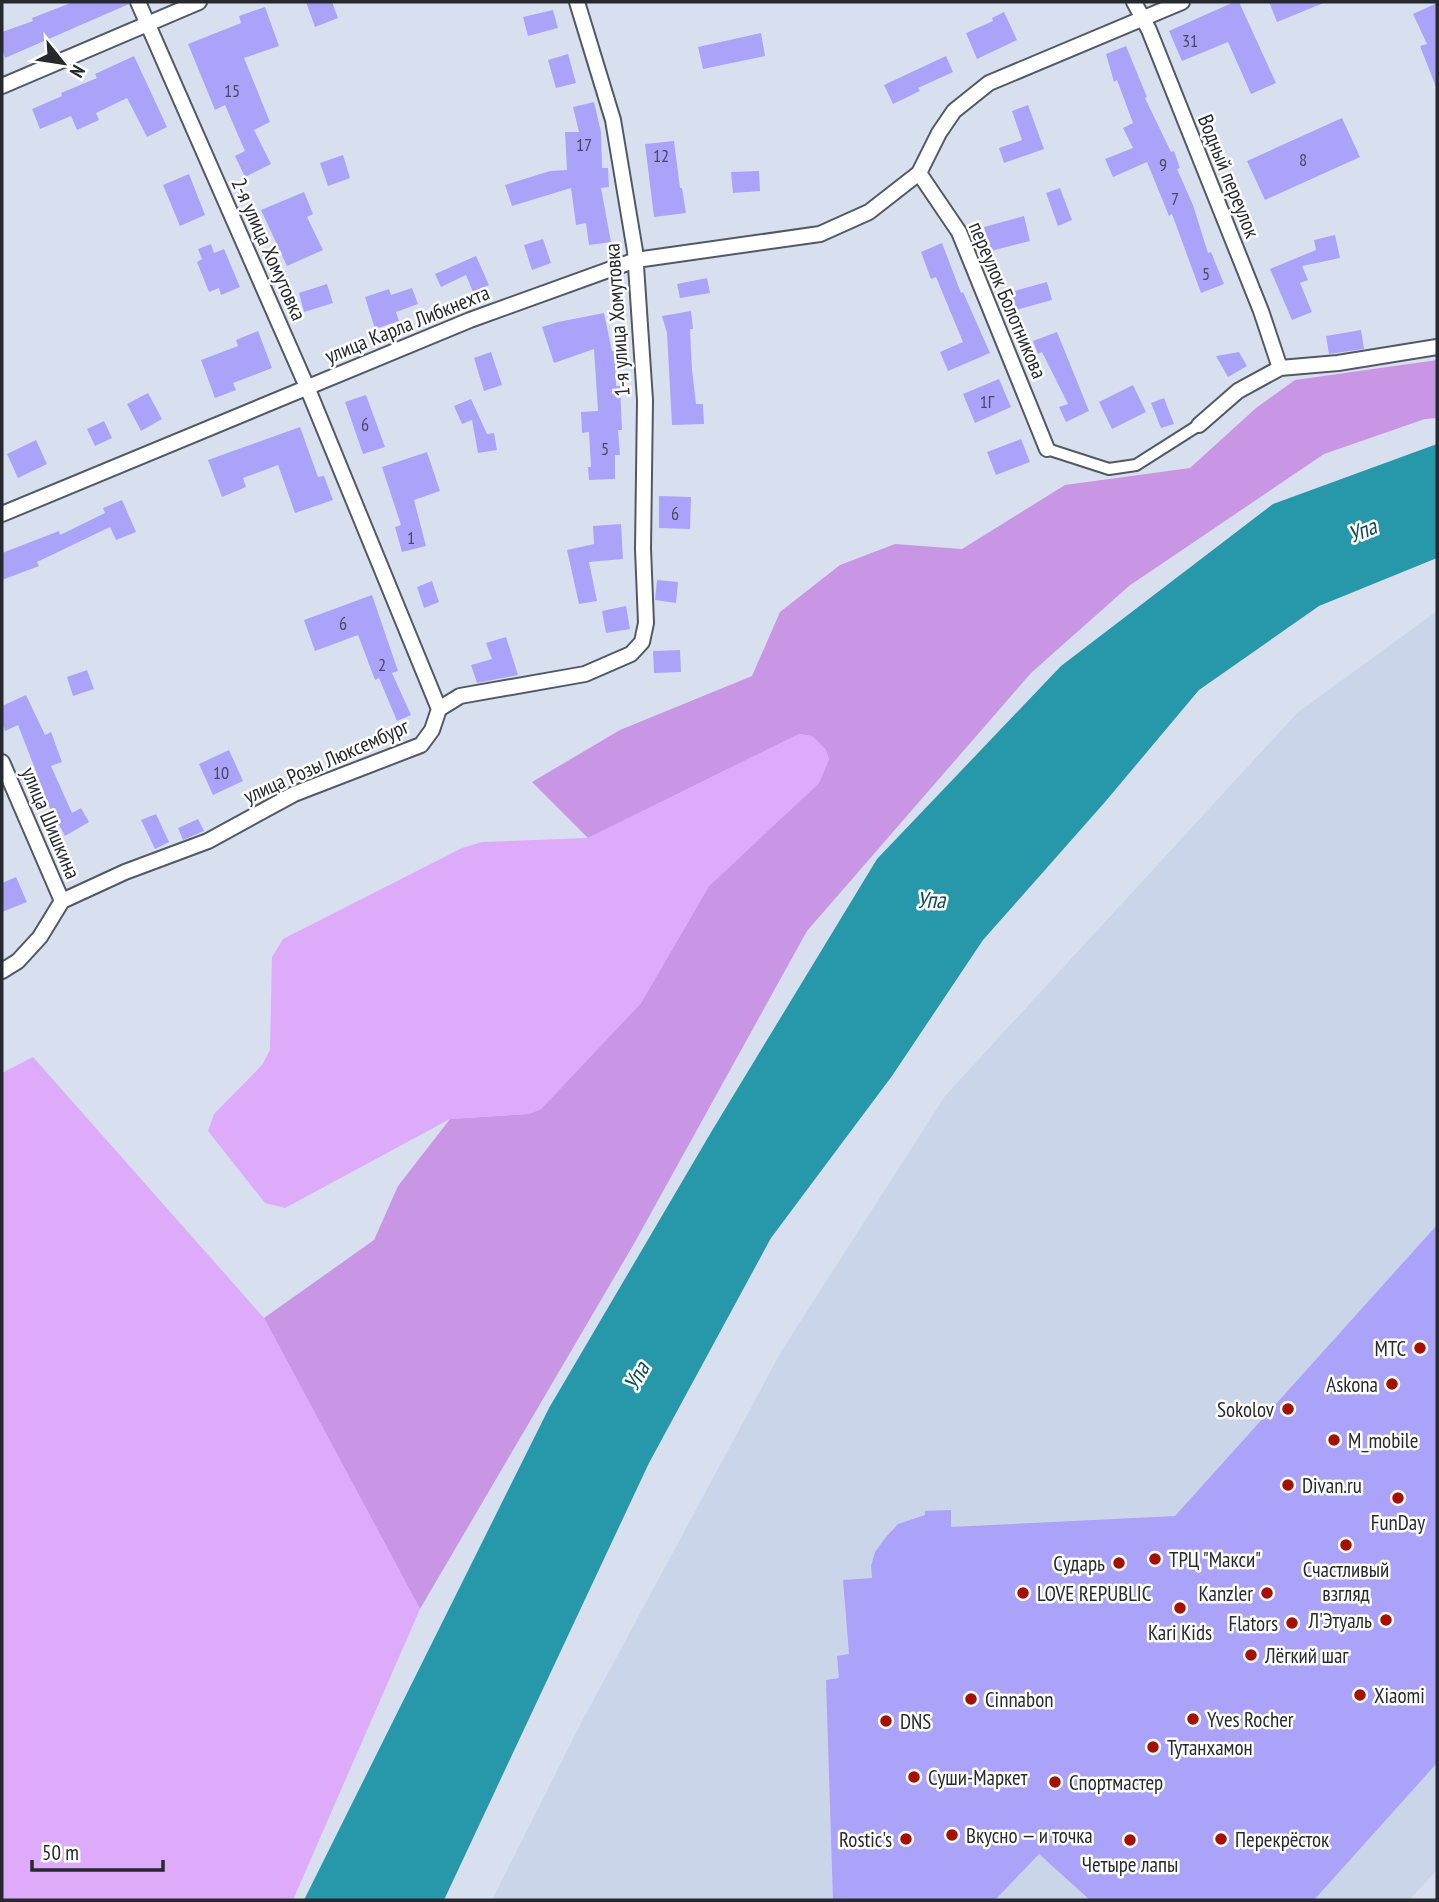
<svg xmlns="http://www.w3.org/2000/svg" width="1439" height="1902" font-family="'PT Sans Narrow',sans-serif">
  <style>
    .built { fill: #cad5ea }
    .green { fill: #deabfa }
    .forest { fill: #c996e5 }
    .water { fill: #2798a9 }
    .building { fill: #aba3fa }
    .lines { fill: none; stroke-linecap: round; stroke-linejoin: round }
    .pedestrian-casing { stroke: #525965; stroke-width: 14 }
    .minor-casing { stroke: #525965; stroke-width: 18 }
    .pedestrian { stroke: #fff; stroke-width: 10 }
    .minor { stroke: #fff; stroke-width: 14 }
    .poi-dot { fill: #a41100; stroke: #fff; stroke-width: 2.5 }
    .labels { text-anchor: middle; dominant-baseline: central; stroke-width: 5; stroke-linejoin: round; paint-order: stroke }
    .number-label { font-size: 18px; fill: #474861 }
    .street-label { font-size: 21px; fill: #26292e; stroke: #fff }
    .poi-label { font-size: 21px; fill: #26292e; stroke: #fff; text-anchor: start }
    .water-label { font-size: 23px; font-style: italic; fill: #0e4d56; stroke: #fff }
  </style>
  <rect width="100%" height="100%" fill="#d8e0ef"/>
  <!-- built -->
  <path class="built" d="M1437,611V1870L1409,1900H492L581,1723L782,1350L945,1096L1297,713Z"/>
  <!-- green -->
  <path class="green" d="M799,734L812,736L826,750L829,759L819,783L709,886L641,1003L541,1109L529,1114L450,1119L285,1208L265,1203L208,1131L214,1114L262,1065L270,1050L272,957L283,939L462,848L482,842L588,838Z
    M33,1057L264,1318L420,1609L293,1900H2V1073Z"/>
  <!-- forest -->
  <path class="forest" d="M1437,360V418L1425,419L1324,454L1129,586L1031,673L807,931L635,1242L420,1609L264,1318L374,1240L398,1186L450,1119L529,1114L541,1109L641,1003L709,886L819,783L829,759L826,750L812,736L799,734L588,838L532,782L620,730L752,676L780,612L840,565L895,544L962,549L1065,485L1190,468L1256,408L1295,380Z"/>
  <!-- water -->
  <path class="water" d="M1437,444V558L1319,606L1199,690L1105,802L983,940L892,1076L771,1238L649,1463L444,1900H304L549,1408L713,1129L877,859L1061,666L1273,504Z"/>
  <!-- building -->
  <path class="building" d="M73,2H128L129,4L5,58L2,48V32L33,21L32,18Z
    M306,2H332L338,18L315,27Z
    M1234,2H1239L1276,83L1251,94L1228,42L1182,61L1169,31Z
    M1269,2H1326L1277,22Z
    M1437,3V86L1436,87L1420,46L1427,44L1413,14Z
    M265,7L279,46L244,58L270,122L254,130L271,164L245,177L235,156L245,151L225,105L215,110L188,44L241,23L239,16Z
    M553,10L558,28L528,36L523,17Z
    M1004,12L1017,40L977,59L966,33L993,21L992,18Z
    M761,33L765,56L703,69L698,47Z
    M1126,46L1147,97L1145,98L1171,152L1174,151L1180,168L1177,169L1193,205L1208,253L1211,252L1224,284L1201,293L1172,214L1169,216L1147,162L1113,177L1105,159L1133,148L1123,128L1133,123L1117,80L1114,82L1106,54Z
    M568,54L576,83L556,88L548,60Z
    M134,56L167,127L147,137L127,98L96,113L99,120L77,130L71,116L40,129L32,109L62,96L61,93L97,78L95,74Z
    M946,56L953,72L918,88L920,91L893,104L884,85Z
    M594,102L601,132L602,168H608L609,187L601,188L611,242L589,245L586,223L576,225L571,188L512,206L505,185L550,171L567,170L565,132H579L573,107Z
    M1028,105L1044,149L1004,163L999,148L1022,140L1012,111Z
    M1342,118L1360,157L1265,200L1247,161Z
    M674,141L680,188H682L686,213L654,217L645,144Z
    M343,155L350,178L328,186L320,163Z
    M759,171L760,191L733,193L731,172Z
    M189,174L205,215L180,226L163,185Z
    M1060,188L1072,220L1058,226L1046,193Z
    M304,192L313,214L307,217L323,250L287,266L261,210Z
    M1024,216L1030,241L991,251L984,227Z
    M1335,235L1340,258L1302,266L1308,280L1300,283L1312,312L1292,320L1270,269L1316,250L1314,240Z
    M543,239L551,263L532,270L524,245Z
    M942,243L961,293L963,292L990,353L948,371L940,352L963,342L936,277L931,279L921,252Z
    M211,244L214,253L224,249L240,287L221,295L219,288L209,292L197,262L202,259L198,249Z
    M476,256L489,285L473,292L466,275L441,287L435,274Z
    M707,278L710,293L680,298L677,284Z
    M1047,282L1052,300L1016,310L1011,292Z
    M327,284L333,303L304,312L299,293Z
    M412,288L418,304L396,312L399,321L375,329L365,297L389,289L391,295Z
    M691,311L693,329H690L692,370L696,404H703L704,424L672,425L667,333L662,316Z
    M604,313L612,351H615L616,386H620L622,430H618L620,455H615V479L589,480L588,467H591L589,432L582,433L581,412L598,411L594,349L554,363L542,327L558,322Z
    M1361,330L1364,349L1329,354L1326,336Z
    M258,331L272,368L233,383L236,390L215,398L201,360L238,346L236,340Z
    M1057,332L1089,411L1066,422L1059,407L1068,404L1042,352L1038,354L1033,341Z
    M491,352L502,385L484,391L474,358Z
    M1239,352L1247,366L1228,377L1216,356Z
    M999,379L1011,407L975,423L963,394Z
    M1133,385L1146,412L1112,429L1099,402Z
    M148,393L162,419L141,431L127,404Z
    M366,395L385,447L363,454L345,402Z
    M1164,398L1174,424L1161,428L1151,403Z
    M471,399L487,434L494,433L497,450L478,453L472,420L462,424L454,406Z
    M104,421L112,438L95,446L87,429Z
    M300,427L318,477L324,476L333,500L295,513L278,465L243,478L246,487L222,497L208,460Z
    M1021,439L1030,462L996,475L987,452Z
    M36,440L47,464L18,478L7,454Z
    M427,452L440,491L414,500L426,546L402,552L395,527L401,525L382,467Z
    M659,496L691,497L690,529L659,528Z
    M122,500L136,532L116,540L110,527L37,562L39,566L2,580V553L59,531L60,535L105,513L103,508Z
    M621,524L623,559L589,562L597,601L579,604L567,550L594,544L593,526Z
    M657,580L678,582L676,603L655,600Z
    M432,581L439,602L424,608L417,587Z
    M372,595L398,671L392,673L411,715L397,721L379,678L375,680L358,635L315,651L304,620Z
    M626,606L630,629L606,633L602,611Z
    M506,637L518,675L477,683L471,665L492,659L486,643Z
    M680,650L681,672L654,673L653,651Z
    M87,670L94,689L73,696L67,677Z
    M26,695L45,735L51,732L62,762L51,766L72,813L81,808L89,822L65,836L42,793L44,792L18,725L5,731L2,723V706Z
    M229,750L243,781L213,795L199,764Z
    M156,814L169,842L155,849L141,820Z
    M198,819L204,831L183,840L178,828Z
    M16,877L27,902L2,912V883Z
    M1437,1225V1763L1314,1900H1090L1039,1854L995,1900H833L826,1680L839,1678L837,1656L849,1654L843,1580L872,1578L871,1566L875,1552L886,1537L898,1524L925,1515V1511L951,1510V1527L1175,1516Z"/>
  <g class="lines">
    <!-- pedestrian casing -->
    <g class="pedestrian-casing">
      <path id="pedestrian" d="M1047,449L1109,469L1136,465L1199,425"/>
    </g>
    <!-- minor casing -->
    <g class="minor-casing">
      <path id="minor" d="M138,2L307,387L439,709
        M1134,2L1149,30L1261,311L1280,368
        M2,86L199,2
        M919,173L959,232L1047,449
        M1199,425L1238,391L1280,368L1338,363L1437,347
        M2,514L470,320L636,260L820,234L869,212L919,173L939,133L954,111L989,83L1182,2
        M2,762L62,901
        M2,971L18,961L40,937L62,901L125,872L208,841L294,794L421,745L432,730L439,709L460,696L585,674L631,654L642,642L646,623L643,549L645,400L635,251L613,120L577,2"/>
    </g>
    <!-- pedestrian -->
    <use href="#pedestrian" class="pedestrian"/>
    <!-- minor -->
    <use href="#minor" class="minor"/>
  </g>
  <!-- markers -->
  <g class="poi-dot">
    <circle cx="1420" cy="1348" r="7"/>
    <circle cx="1392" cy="1384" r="7"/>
    <circle cx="1288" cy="1409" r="7"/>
    <circle cx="1334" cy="1440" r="7"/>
    <circle cx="1288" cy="1485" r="7"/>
    <circle cx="1398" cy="1498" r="7"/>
    <circle cx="1346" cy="1545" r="7"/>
    <circle cx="1155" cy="1559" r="7"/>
    <circle cx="1119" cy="1563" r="7"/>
    <circle cx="1023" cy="1593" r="7"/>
    <circle cx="1267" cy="1593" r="7"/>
    <circle cx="1180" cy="1608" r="7"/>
    <circle cx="1386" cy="1620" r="7"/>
    <circle cx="1292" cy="1623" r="7"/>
    <circle cx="1251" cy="1655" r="7"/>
    <circle cx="1360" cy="1695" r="7"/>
    <circle cx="971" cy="1699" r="7"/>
    <circle cx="1193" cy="1719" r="7"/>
    <circle cx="886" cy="1721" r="7"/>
    <circle cx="1153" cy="1747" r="7"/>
    <circle cx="914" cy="1777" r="7"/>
    <circle cx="1055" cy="1782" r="7"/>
    <circle cx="952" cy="1835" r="7"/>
    <circle cx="906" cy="1839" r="7"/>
    <circle cx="1221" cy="1839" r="7"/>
    <circle cx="1130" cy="1840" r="7"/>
  </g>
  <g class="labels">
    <!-- number labels -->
    <g class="number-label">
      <text x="1190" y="40">31</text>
      <text x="232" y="90">15</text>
      <text x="584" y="144">17</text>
      <text x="661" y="155">12</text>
      <text x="1303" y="159">8</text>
      <text x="1163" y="164">9</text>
      <text x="1175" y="198">7</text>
      <text x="1206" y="273">5</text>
      <text x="987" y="401">1Г</text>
      <text x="365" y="424">6</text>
      <text x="605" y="448">5</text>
      <text x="675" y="513">6</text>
      <text x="411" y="537">1</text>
      <text x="343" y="623">6</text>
      <text x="382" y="664">2</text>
      <text x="221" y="772">10</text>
    </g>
    <!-- street labels -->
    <g class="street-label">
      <text transform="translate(1229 176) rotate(68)">Водный переулок</text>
      <text transform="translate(269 249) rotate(66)">2-я улица Хомутовка</text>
      <text transform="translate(1008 300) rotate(67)">переулок Болотникова</text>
      <text transform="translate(617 320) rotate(-94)">1-я улица Хомутовка</text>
      <text transform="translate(407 324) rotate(-22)">улица Карла Либкнехта</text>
      <text transform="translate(326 761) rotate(-24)">улица Розы Люксембург</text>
      <text transform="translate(51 823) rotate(67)">улица Шишкина</text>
    </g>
    <!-- poi labels -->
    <g class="poi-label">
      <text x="1406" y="1348" text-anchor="end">МТС</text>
      <text x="1378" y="1384" text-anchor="end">Askona</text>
      <text x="1274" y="1409" text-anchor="end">Sokolov</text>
      <text x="1348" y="1440">M_mobile</text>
      <text x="1302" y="1485">Divan.ru</text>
      <text x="1398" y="1522" text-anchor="middle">FunDay</text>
      <text x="1169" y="1559">ТРЦ "Макси"</text>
      <text x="1105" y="1563" text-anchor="end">Сударь</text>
      <text x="1346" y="1569" text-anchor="middle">Счастливый<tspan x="1346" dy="24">взгляд</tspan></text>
      <text x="1037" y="1593">LOVE REPUBLIC</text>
      <text x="1253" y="1593" text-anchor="end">Kanzler</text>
      <text x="1372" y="1620" text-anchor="end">Л'Этуаль</text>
      <text x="1278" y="1623" text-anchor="end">Flators</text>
      <text x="1180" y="1632" text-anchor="middle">Kari Kids</text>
      <text x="1265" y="1655">Лёгкий шаг</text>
      <text x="1374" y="1695">Xiaomi</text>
      <text x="985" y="1699">Cinnabon</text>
      <text x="1207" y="1719">Yves Rocher</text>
      <text x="900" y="1721">DNS</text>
      <text x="1167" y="1747">Тутанхамон</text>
      <text x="928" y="1777">Суши-Маркет</text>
      <text x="1069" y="1782">Спортмастер</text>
      <text x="966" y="1835">Вкусно — и точка</text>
      <text x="892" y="1839" text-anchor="end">Rostic's</text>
      <text x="1235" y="1839">Перекрёсток</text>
      <text x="1130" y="1864" text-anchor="middle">Четыре лапы</text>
    </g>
    <!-- water labels -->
    <g class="water-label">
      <text transform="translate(1362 530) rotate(-22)">Упа</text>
      <text x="931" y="899">Упа</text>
      <text transform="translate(636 1376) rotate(-61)">Упа</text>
    </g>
  </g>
  <!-- border -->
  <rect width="1439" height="1902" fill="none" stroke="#26292e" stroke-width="7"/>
  <!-- north arrow -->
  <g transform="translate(63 63) rotate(120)" stroke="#ffffff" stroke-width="5" paint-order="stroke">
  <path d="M0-5L12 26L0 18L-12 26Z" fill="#26292e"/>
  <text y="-10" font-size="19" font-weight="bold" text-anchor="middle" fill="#26292e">N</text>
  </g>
  <!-- scale -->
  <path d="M32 1860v10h131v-10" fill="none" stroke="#26292e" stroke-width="3.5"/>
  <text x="42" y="1860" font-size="21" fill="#26292e" stroke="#ffffff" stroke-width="5" paint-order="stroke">50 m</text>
</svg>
